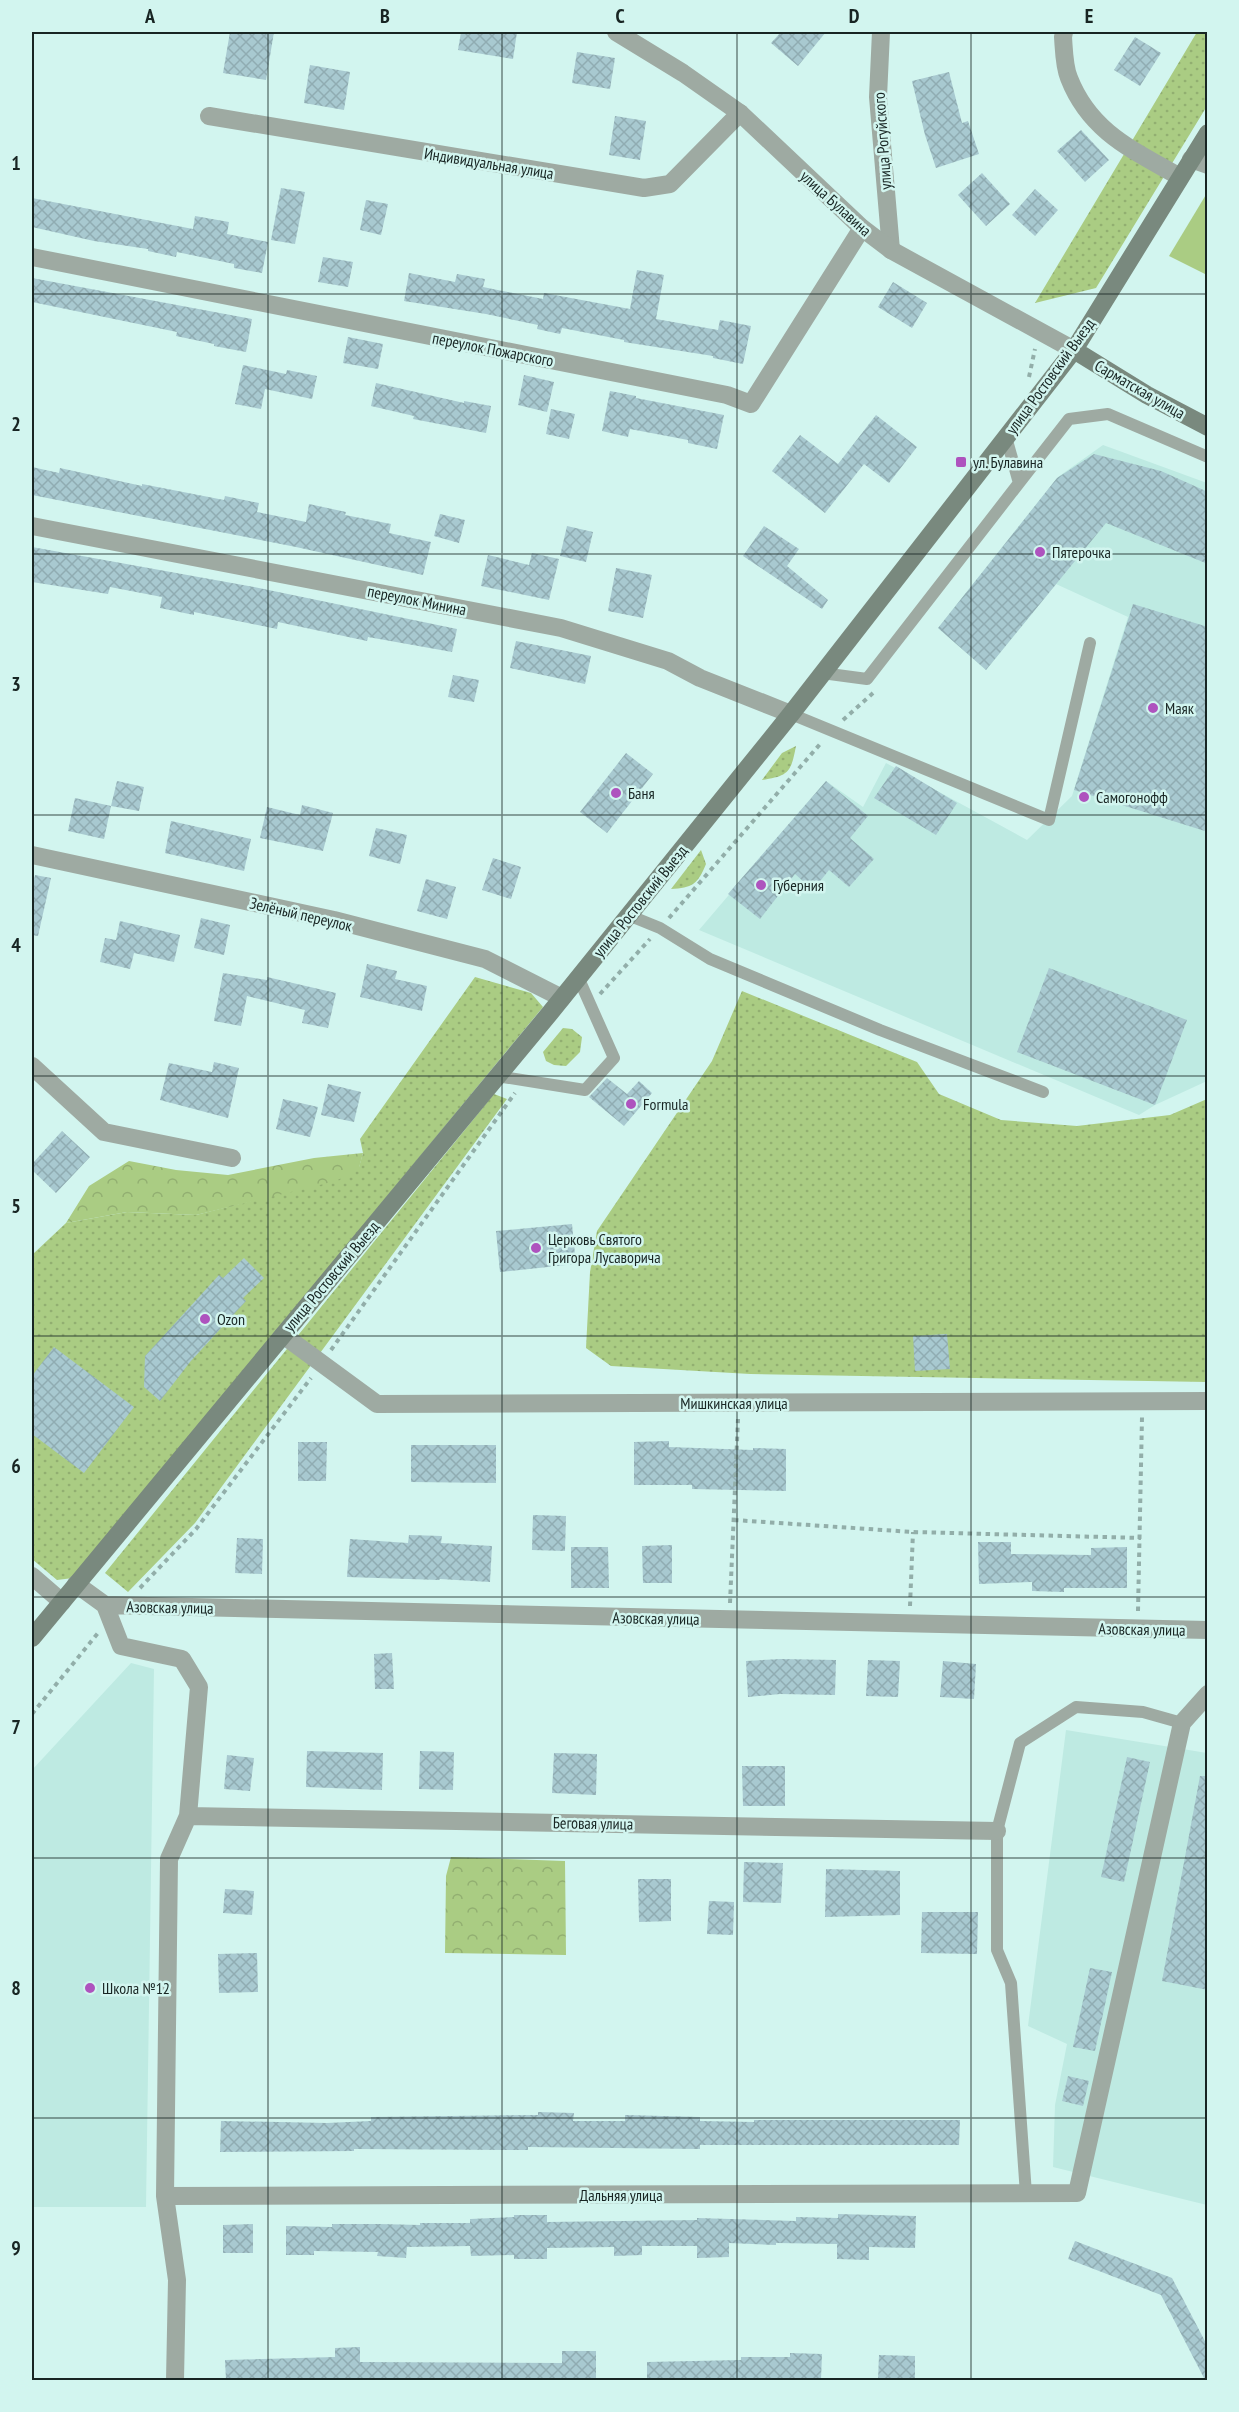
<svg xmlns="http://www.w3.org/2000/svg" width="1239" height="2412" font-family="'PT Sans Narrow',sans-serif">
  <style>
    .built { fill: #beeae2 }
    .grass { fill: url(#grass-dots) }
    .forest { fill: url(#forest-crowns) }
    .garden { fill: #aacc83 }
    .building { fill: url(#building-cross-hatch) }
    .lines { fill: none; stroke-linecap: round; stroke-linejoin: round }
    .path { stroke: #92aea9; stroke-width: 4; stroke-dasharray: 4.5 4.5; stroke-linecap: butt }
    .service { stroke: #9eaaa2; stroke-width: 12 }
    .minor { stroke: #9eaaa2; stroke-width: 18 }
    .tertiary { stroke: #9eaaa2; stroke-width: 18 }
    .secondary { stroke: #79897e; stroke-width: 18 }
    .grid { fill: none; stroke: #182523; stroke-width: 1.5; stroke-opacity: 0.55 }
    .poi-dot { fill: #ae53be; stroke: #d2f5ef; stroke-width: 2 }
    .labels { text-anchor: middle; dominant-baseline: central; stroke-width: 5; stroke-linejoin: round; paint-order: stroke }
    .street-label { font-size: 16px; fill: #182523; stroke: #d2f5ef }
    .poi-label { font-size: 16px; fill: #182523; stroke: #d2f5ef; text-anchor: start }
    .neatline { fill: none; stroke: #182523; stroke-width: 2 }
    .grid-label { font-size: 20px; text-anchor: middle; font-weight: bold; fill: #182523 }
  </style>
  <defs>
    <pattern id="grass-dots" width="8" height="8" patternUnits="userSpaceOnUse" patternTransform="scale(1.5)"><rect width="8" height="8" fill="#aacc83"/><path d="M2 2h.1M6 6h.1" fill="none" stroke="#92af71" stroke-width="1.8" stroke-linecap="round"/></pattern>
    <pattern id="forest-crowns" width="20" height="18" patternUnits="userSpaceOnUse" patternTransform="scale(1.5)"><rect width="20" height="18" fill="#aacc83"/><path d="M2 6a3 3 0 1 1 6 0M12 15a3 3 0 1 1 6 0" fill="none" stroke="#92af71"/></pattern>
    <pattern id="building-cross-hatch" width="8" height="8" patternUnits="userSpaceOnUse" patternTransform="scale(1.5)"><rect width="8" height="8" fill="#a8c9d0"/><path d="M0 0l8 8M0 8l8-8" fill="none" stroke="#90acb2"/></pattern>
  </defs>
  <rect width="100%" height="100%" fill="#d2f5ef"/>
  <!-- built -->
  <path class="built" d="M1103,445L1207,483V1081L1155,1105L1139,1115L699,930L826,781L863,807L886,763L1027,840L1072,796L1128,617L1056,584L986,670L938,628L1058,477Z
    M131,1663L154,1669L146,2207H32V1770Z
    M1066,1730L1207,1753V2205L1053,2167L1055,2105L1067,2044L1028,2026Z"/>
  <!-- grass -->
  <path class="grass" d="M1197,32H1207V106L1096,288L1035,303Z
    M796,746C791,772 789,776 762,780L782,753Z
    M701,850L706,864C698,884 692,888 671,889Z
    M475,977L531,993L543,1007L73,1578L57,1580L32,1559V1255L66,1223L127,1212L196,1215L263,1198L359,1167L363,1153L360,1139Z
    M742,991L917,1062L939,1094L1001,1120L1077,1126L1170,1115L1207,1099V1382L750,1374L611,1366L586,1348L590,1272L597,1231L712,1061Z
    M563,1028L572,1029L582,1037L580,1052L566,1066L554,1065L546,1061L543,1052Z
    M494,1094L507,1099L195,1523L128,1592L105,1573Z"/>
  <!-- forest -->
  <path class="forest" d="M363,1153L359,1168L336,1181L196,1215L127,1212L66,1223L89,1186L129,1161L176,1170L228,1175L314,1158Z
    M451,1857L565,1861L566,1955L445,1953L446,1876Z"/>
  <!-- garden -->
  <path class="garden" d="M1207,193V275L1169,256Z"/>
  <!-- building -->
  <path class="building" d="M230,32H274L266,80L223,73Z
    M461,32H517L513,59L458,50Z
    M781,32H826L798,66L771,43Z
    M1135,37L1161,53L1140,86L1114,70Z
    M577,52L615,58L610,89L572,83Z
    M310,65L350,72L344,110L304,103Z
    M949,72L962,123L968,121L979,154L936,168L925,135L912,81Z
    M615,116L646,121L640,160L609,155Z
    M1081,130L1109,160L1085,182L1057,151Z
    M982,173L1010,204L986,226L958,195Z
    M281,188L305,192L295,244L271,240Z
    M1035,189L1058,210L1035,236L1012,215Z
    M32,198L193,229L195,216L229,222L227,234L268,242L262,273L234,268V264L177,252L176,257L148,251V249L94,241L32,227Z
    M366,200L388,204L381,235L360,230Z
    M323,257L353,262L348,287L318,282Z
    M637,270L664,275L656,319L718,330L720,320L751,326L743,364L713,358V356L624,342V340L562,328L560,334L537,329L538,325L486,314L404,301L409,273L455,282L457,274L485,279L483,287L543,299L544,293L630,309Z
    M32,278L252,319L246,352L214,346V344L176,336L177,332L32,302Z
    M893,282L927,303L912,328L878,307Z
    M348,337L383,344L378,369L343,363Z
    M243,365L286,374L287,370L317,376L312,399L265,389L261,409L235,404Z
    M524,375L554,382L547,412L518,405Z
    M376,383L464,403V401L491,406L486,433L413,419L414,416L371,406Z
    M610,391L636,396V398L724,415L717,449L688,443V440L630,429L628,437L602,431Z
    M551,409L575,414L569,439L546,434Z
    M876,415L917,447L889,483L864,464L825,513L772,471L800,435L838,464Z
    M1094,454L1161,471L1208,492V564L1106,523L986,670L938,628L1057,478Z
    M32,467L59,473L60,468L142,486V484L224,500L225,496L259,503L257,512L306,522L309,504L346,512L345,515L391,524L389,533L431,542L423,575L296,547L32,495Z
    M440,514L465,520L459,543L434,536Z
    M567,526L593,532L586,562L560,556Z
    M764,526L799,549L787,566L828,600L822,609L743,556Z
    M32,547L254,587L457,629L452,652L368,637L367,641L278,622L277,629L194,612V615L160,608L162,597L110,587L108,594L32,582Z
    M532,553L559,559L549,600L481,586L488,555L529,565Z
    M616,568L652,575L643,618L608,611Z
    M1133,604L1208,627V832L1074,790Z
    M516,641L591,656L585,684L510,668Z
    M453,675L479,680L474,702L448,697Z
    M626,753L653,774L607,833L580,812Z
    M896,766L957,803L936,835L874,798Z
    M117,781L144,787L139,811L111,806Z
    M826,781L868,816L850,838L874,859L849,887L829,870L813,890L795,874L760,919L728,894Z
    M75,798L111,806L104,839L68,831Z
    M302,805L333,813L323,851L260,838L267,807L300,815Z
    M171,821L251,839L244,871L165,853Z
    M376,828L407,835L400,864L369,856Z
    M493,858L521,867L511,899L482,890Z
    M35,875L51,878L38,936L32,935V891Z
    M426,879L456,887L447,919L417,911Z
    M201,918L230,925L224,955L194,948Z
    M120,921L180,935L174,962L134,953L130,969L100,962L105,938L116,940Z
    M367,964L397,971L395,979L427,986L422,1011L360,997Z
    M1049,968L1187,1020L1155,1105L1017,1052Z
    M223,973L267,980V977L336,993L328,1028L302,1023L305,1010L247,996L241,1026L214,1021Z
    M214,1062L239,1068L228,1118L160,1100L169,1063L212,1072Z
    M607,1078L627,1094L639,1081L652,1093L624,1126L589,1097Z
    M328,1084L361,1092L354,1122L321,1115Z
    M283,1099L318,1107L310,1137L276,1129Z
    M62,1131L90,1157L56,1193L32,1170V1164Z
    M572,1224L576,1264L500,1272L496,1231Z
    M244,1258L264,1278L243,1298L246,1301L190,1362L160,1401L144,1387L145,1356L219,1275L223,1278Z
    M947,1334L950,1369L915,1371L913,1336Z
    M54,1347L134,1407L84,1473L32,1434V1376Z
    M669,1441V1447L753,1450V1448L786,1449V1491L692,1489V1485H634V1442Z
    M298,1442H327L326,1481H298Z
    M411,1445H496V1483L411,1482Z
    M533,1515L566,1516L565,1551L532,1550Z
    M409,1535L442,1536L441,1543L492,1546L490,1582L440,1579L439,1580L347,1577L350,1539L408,1543Z
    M237,1538L263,1539L262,1574L235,1573Z
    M978,1542H1011V1554L1091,1555V1548L1127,1547V1588H1064V1592L1032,1591V1582L979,1584Z
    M672,1545V1583H643L642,1546Z
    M571,1547H608L609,1588H571Z
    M392,1653L394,1689H375L374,1654Z
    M781,1659L836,1660L835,1695L780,1694L748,1697L746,1661Z
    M868,1660L900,1661L898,1697L866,1696Z
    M943,1661L976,1664L974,1699L940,1697Z
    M307,1751L383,1753L382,1790L306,1787Z
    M420,1751L454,1752L453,1790L419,1789Z
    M554,1753L597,1754L596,1795L552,1793Z
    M227,1755L254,1758L250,1791L224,1789Z
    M1127,1757L1150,1762L1124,1882L1101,1877Z
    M742,1766H785V1806H743Z
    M1200,1776H1208V1990L1162,1981Z
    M744,1862L783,1863L781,1903L743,1902Z
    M826,1869L900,1871V1915L825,1917Z
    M638,1879H671V1921L639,1922Z
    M225,1889L254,1891L252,1915L223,1913Z
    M709,1901L734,1902L733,1935L707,1934Z
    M922,1912H978L977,1954L921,1953Z
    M257,1953L258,1992L219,1993L218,1954Z
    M1090,1968L1112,1972L1095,2051L1073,2047Z
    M1068,2076L1089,2081L1083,2106L1062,2101Z
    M538,2112L574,2113L573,2121H625V2115L700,2117V2121L754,2122V2120H960L959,2145H700V2149L528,2147V2150L354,2149V2151L220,2152L221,2121L327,2123L371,2121V2117L538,2115Z
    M838,2214L916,2216L915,2248L869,2247V2260L837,2259V2244L776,2243V2245L729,2243V2257L697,2258V2246H642V2255L614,2256V2247L547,2248V2259H514V2255L471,2256L470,2246L407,2247L406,2258L377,2256L378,2252L314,2251V2255H286V2226L332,2227V2224H379L420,2225V2223H470V2219L514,2217V2215H547V2222L697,2220V2218L796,2221V2217L838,2218Z
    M253,2224V2253H223V2225Z
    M1075,2241L1172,2278L1208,2347V2380H1205L1161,2295L1068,2259Z
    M360,2347V2362L562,2363V2351H596V2380H226L225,2360L335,2357V2348Z
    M790,2353L822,2354L821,2380H647V2362L741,2360V2357H790Z
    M879,2355L915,2356V2380H878Z"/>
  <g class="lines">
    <!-- path -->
    <path class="path" d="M1029,377L1035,349
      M843,720L873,693
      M669,918L821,743
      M600,994L650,939
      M331,1350L515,1093
      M734,1520L913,1532L1141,1538
      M140,1588L196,1529L311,1378
      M730,1603L738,1419
      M910,1606L913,1532
      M1138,1611L1142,1417
      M32,1714L98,1633"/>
    <!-- service -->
    <path class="service" d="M1019,483L1069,419L1108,414L1208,457
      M822,673L867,679L1019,483L1006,437
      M791,714L1049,820L1090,643
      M628,915L660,928L710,959L880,1030L1043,1092
      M497,1076L585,1090L614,1058L578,977
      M1026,2194L1011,1983L997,1950V1831L1020,1743L1076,1707L1143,1712L1182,1723"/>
    <!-- minor -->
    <path class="minor" d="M881,32L878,97L891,250
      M1064,32L1063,37C1064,50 1064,66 1069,78C1090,132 1133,150 1180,177
      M209,116L644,188L670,184L740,113
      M1191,159L1208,165
      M32,257L727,395L751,404L862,228
      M32,526L561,628L668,661L700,678L791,714
      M32,855L334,920L485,959L562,998
      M32,1066L104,1132L232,1158
      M283,1335L377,1404L1208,1401
      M32,1576L62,1602
      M76,1584L105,1605L121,1646L182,1659L199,1687L188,1816L169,1859L165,2196L177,2280L175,2380
      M105,1605L1208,1630
      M188,1816L997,1831
      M165,2196L1077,2193L1182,1723L1208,1694"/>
    <!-- tertiary -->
    <path class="tertiary" d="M616,32L683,73L740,113L862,228L891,250L1074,350"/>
    <!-- secondary -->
    <path class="secondary" d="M1074,350L1147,395L1208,427
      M32,1638L550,1013L791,714L1074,350L1208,133"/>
  </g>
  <!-- grid -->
  <path class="grid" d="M268,32V2380M502,32V2380M737,32V2380M971,32V2380M32,294H1208M32,554H1208M32,815H1208M32,1076H1208M32,1336H1208M32,1597H1208M32,1858H1208M32,2118H1208"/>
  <!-- markers -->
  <g class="poi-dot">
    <rect x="955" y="456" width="12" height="12" rx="3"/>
    <circle cx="1040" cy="552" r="6"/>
    <circle cx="1153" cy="708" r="6"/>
    <circle cx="616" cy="793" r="6"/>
    <circle cx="1084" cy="797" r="6"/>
    <circle cx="761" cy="885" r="6"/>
    <circle cx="631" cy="1104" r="6"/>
    <circle cx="536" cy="1248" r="6"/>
    <circle cx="205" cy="1319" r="6"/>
    <circle cx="90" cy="1988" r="6"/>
  </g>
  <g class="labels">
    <!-- street labels -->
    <g class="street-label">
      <text transform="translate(882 141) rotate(-94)">улица Рогуйского</text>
      <text transform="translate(489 163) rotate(9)">Индивидуальная улица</text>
      <text transform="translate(836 203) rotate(42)">улица Булавина</text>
      <text transform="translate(493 349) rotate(11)">переулок Пожарского</text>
      <text transform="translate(1050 376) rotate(-54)">улица Ростовский Выезд</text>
      <text transform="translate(1140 389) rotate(30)">Сарматская улица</text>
      <text transform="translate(417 600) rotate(11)">переулок Минина</text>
      <text transform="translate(640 901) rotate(-51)">улица Ростовский Выезд</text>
      <text transform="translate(301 914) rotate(13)">Зелёный переулок</text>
      <text transform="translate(331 1276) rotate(-50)">улица Ростовский Выезд</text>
      <text x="734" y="1403">Мишкинская улица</text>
      <text transform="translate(170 1607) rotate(1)">Азовская улица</text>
      <text transform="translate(656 1618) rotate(1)">Азовская улица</text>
      <text transform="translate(1142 1629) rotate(1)">Азовская улица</text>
      <text transform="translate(593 1823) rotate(1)">Беговая улица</text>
      <text x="621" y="2195">Дальняя улица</text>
    </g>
    <!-- poi labels -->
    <g class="poi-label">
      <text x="973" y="462">ул. Булавина</text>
      <text x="1052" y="552">Пятерочка</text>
      <text x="1165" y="708">Маяк</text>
      <text x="628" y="793">Баня</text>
      <text x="1096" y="797">Самогонофф</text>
      <text x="773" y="885">Губерния</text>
      <text x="643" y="1104">Formula</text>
      <text x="548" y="1239">Церковь Святого<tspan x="548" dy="18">Григора Лусаворича</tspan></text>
      <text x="217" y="1319">Ozon</text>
      <text x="102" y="1988">Школа №12</text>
    </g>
  </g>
  <!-- border -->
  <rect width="1239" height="2412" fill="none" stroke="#d2f5ef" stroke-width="66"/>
  <rect x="33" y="33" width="1173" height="2346" class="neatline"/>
  <g class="grid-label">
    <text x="150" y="23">A</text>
    <text x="385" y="23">B</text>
    <text x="620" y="23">C</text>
    <text x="854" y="23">D</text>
    <text x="1089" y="23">E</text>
    <text x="16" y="170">1</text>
    <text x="16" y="431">2</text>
    <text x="16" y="691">3</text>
    <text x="16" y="952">4</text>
    <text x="16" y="1213">5</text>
    <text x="16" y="1473">6</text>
    <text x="16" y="1734">7</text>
    <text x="16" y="1995">8</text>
    <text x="16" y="2255">9</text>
  </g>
</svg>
